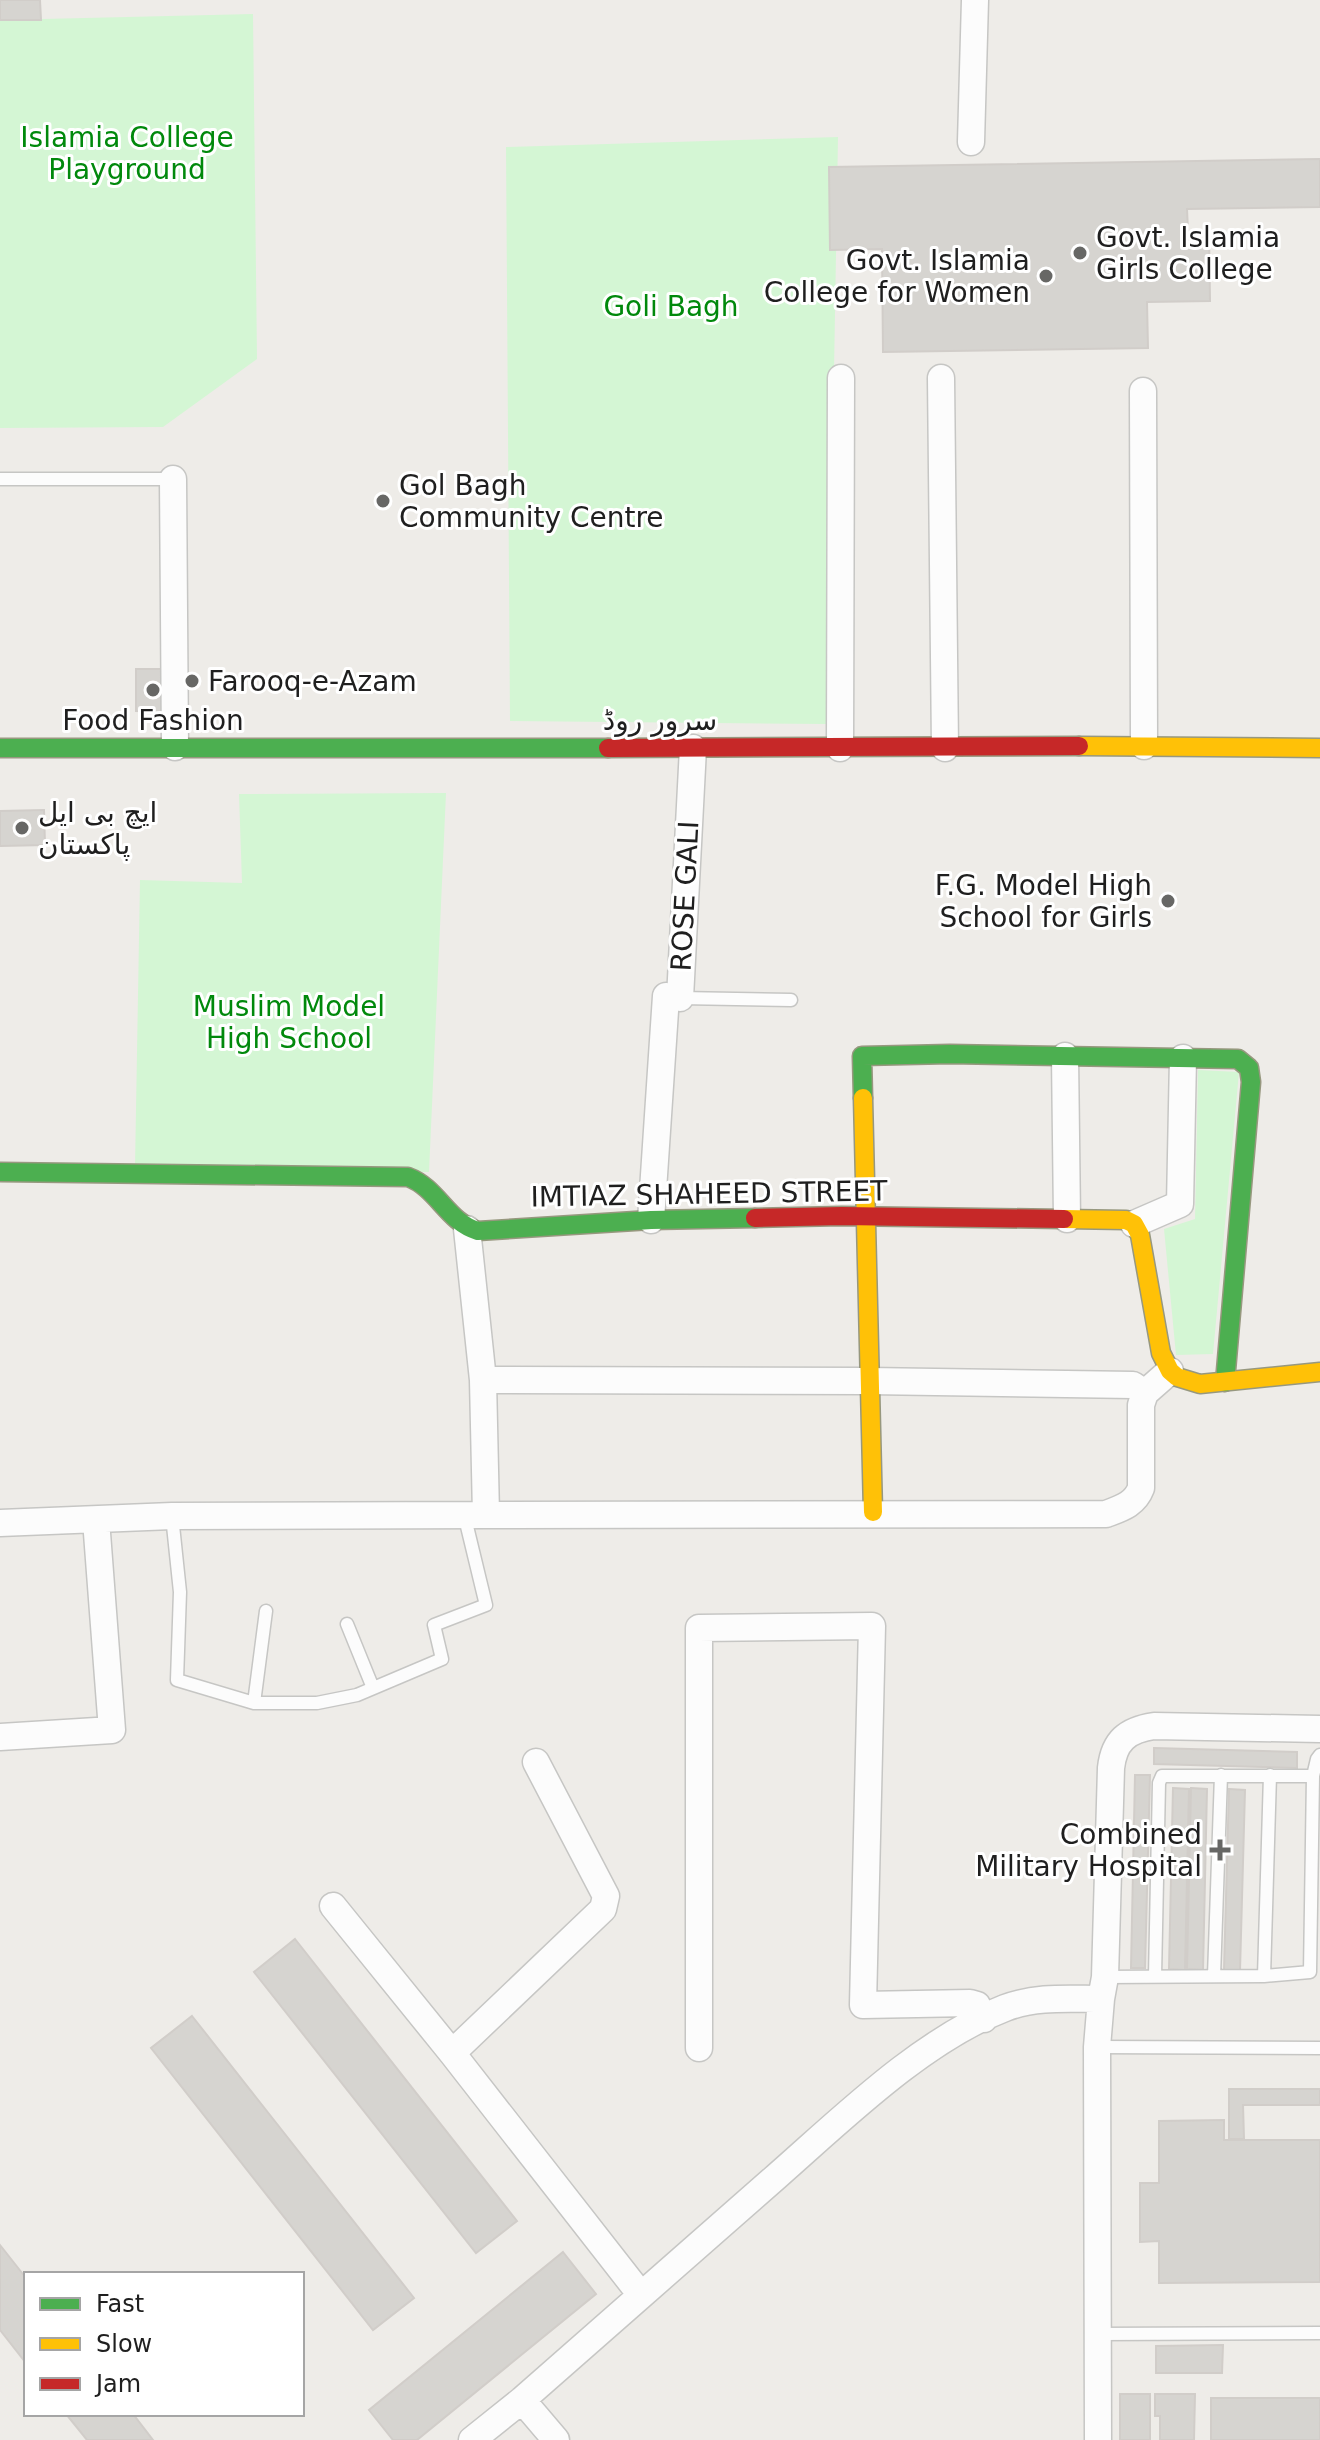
<svg xmlns="http://www.w3.org/2000/svg" width="1320" height="2440" font-family="'DejaVu Sans',Cairo,sans-serif">
  <style>
    .park { fill: #d4f6d4 }
    .building { fill: #d6d4d0; stroke: #d1cdc9; stroke-width: 2 }
    .lines { fill: none; stroke-linecap: round; stroke-linejoin: round }
    .lane-casing { stroke: #c6c6c4; stroke-width: 15 }
    .street-casing { stroke: #c6c6c4; stroke-width: 29 }
    .fast-casing { stroke: #97987f; stroke-width: 21 }
    .slow-casing { stroke: #97987f; stroke-width: 21 }
    .jam-casing { stroke: #97987f; stroke-width: 21 }
    .lane { stroke: #fcfcfc; stroke-width: 12 }
    .street { stroke: #fcfcfc; stroke-width: 26 }
    .fast { stroke: #4caf50; stroke-width: 18 }
    .slow { stroke: #ffc107; stroke-width: 18 }
    .jam { stroke: #c62828; stroke-width: 18 }
    .poi-dot { fill: #676765; stroke: #fff; stroke-width: 3 }
    .labels { text-anchor: middle; dominant-baseline: central; stroke-width: 6; stroke-linejoin: round; paint-order: stroke }
    .park-label { font-size: 28px; fill: #01890c; stroke: #fff }
    .poi-label { font-size: 28px; fill: #1f1f1f; stroke: #fff; text-anchor: start }
    .street-label { font-size: 28px; fill: #1f1f1f; stroke: #fff }
  </style>
  <rect width="100%" height="100%" fill="#eeece8"/>
  <!-- park -->
  <path class="park" d="M253,14L257,359L163,427L0,428V20Z
    M838,137L828,724L510,721L506,147Z
    M446,793L429,1172L135,1167L140,880L242,883L239,794Z
    M1198,1070L1239,1072L1213,1354L1176,1355L1164,1229L1195,1219Z"/>
  <!-- building -->
  <path class="building" d="M0,0H40L41,20H0Z
    M1320,159V207L1187,209L1188,231L1209,230L1210,301L1147,302L1148,348L883,352L882,249L830,250L829,167Z
    M136,669H170V712L136,711Z
    M44,810L45,845L0,846V811Z
    M1154,1748L1297,1752V1768L1154,1764Z
    M1135,1775H1150L1145,1968H1131Z
    M1173,1788L1189,1789L1185,1970L1169,1969Z
    M1191,1788L1207,1789L1203,1970L1187,1969Z
    M1229,1789L1245,1790L1240,1971L1224,1970Z
    M295,1939L517,2221L476,2253L254,1972Z
    M192,2016L414,2298L373,2330L151,2048Z
    M1229,2089H1320V2105H1243L1244,2139H1229Z
    M1224,2120V2140H1320V2282L1159,2283V2241L1140,2242V2183H1159V2121Z
    M0,2245L26,2278V2363L0,2330Z
    M563,2252L596,2294L417,2440H393L369,2410Z
    M1223,2345L1222,2373H1156V2346Z
    M1120,2394H1150V2440H1120Z
    M1155,2394H1195L1194,2440H1160V2416H1155Z
    M1211,2398H1320V2440H1211Z
    M66,2414H133L153,2440H87Z"/>
  <g class="lines">
    <!-- lane casing -->
    <g class="lane-casing">
      <path id="lane" d="M0,479H173
        M680,998L791,1000
        M172,1516L180,1592L177,1680L254,1703H317L357,1695L442,1659L434,1625L486,1605L464,1514
        M347,1624L373,1688
        M254,1703L266,1611
        M1155,1976L1159,1783L1162,1776H1313
        M1214,1976L1221,1775
        M1264,1976L1270,1775
        M1105,1977L1264,1976L1310,1972L1313,1776L1317,1759L1320,1755
        M1097,2047L1320,2048
        M1097,2334L1320,2333"/>
    </g>
    <!-- street casing -->
    <g class="street-casing">
      <path id="street" d="M971,142L975,0
        M941,378L945,748
        M1143,391L1144,746
        M173,479L175,747
        M840,748L841,378
        M1065,1056L1067,1219
        M651,1220L666,996L680,998L693,748
        M1134,1224L1180,1204L1183,1058
        M483,1380L869,1381L1133,1385L1145,1393
        M486,1515L1106,1514C1122,1508 1135,1504 1141,1488V1405L1145,1393L1170,1371
        M0,1523L172,1516L486,1515L483,1380L467,1229
        M0,1737L112,1730L96,1520
        M333,1906L452,2053L641,2295
        M699,2048V1628L872,1626L863,2005L970,2003L977,2005L984,2019
        M452,2053L603,1909L606,1896L536,1762
        M522,2400L556,2440
        M472,2440L522,2400C607,2325 692,2251 777,2176C843,2118 922,2040 1005,2008C1036,1996 1068,1999 1101,1999
        M1098,2440L1097,2047L1101,1999L1105,1977L1111,1768C1114,1741 1127,1730 1154,1726L1320,1729"/>
    </g>
    <!-- fast casing -->
    <g class="fast-casing">
      <path id="fast" d="M0,748H608
        M863,1098L862,1056L950,1054L1238,1059L1249,1068L1251,1082L1225,1382
        M0,1172L408,1177C438,1188 447,1222 478,1231L651,1220L755,1218"/>
    </g>
    <!-- slow casing -->
    <g class="slow-casing">
      <path id="slow" d="M1079,746L1320,748
        M863,1098L873,1512
        M1064,1219L1126,1220L1134,1224L1140,1235L1161,1353L1170,1371L1177,1377L1200,1384L1320,1372"/>
    </g>
    <!-- jam casing -->
    <g class="jam-casing">
      <path id="jam" d="M608,748L1079,746
        M755,1218L842,1216L1064,1219"/>
    </g>
    <!-- lane -->
    <use href="#lane" class="lane"/>
    <!-- street -->
    <use href="#street" class="street"/>
    <!-- fast -->
    <use href="#fast" class="fast"/>
    <!-- slow -->
    <use href="#slow" class="slow"/>
    <!-- jam -->
    <use href="#jam" class="jam"/>
  </g>
  <!-- markers -->
  <g class="poi-dot">
    <circle cx="1080" cy="253" r="8"/>
    <circle cx="1046" cy="276" r="8"/>
    <circle cx="383" cy="501" r="8"/>
    <circle cx="192" cy="681" r="8"/>
    <circle cx="153" cy="690" r="8"/>
    <circle cx="22" cy="828" r="8"/>
    <circle cx="1168" cy="901" r="8"/>
    <path d="M1216 1838h8v8h8v8h-8v8h-8v-8h-8v-8h8z"/>
  </g>
  <g class="labels">
    <!-- park labels -->
    <g class="park-label">
      <text x="127" y="137">Islamia College<tspan x="127" dy="32">Playground</tspan></text>
      <text x="671" y="306">Goli Bagh</text>
      <text x="289" y="1006">Muslim Model<tspan x="289" dy="32">High School</tspan></text>
    </g>
    <!-- poi labels -->
    <g class="poi-label">
      <text x="1096" y="237">Govt. Islamia<tspan x="1096" dy="32">Girls College</tspan></text>
      <text x="1030" y="260" text-anchor="end">Govt. Islamia<tspan x="1030" dy="32">College for Women</tspan></text>
      <text x="399" y="485">Gol Bagh<tspan x="399" dy="32">Community Centre</tspan></text>
      <text x="208" y="681">Farooq-e-Azam</text>
      <text x="153" y="720" text-anchor="middle">Food Fashion</text>
      <text x="38" y="812">ایچ بی ایل<tspan x="38" dy="32">پاکستان</tspan></text>
      <text x="1152" y="885" text-anchor="end">F.G. Model High<tspan x="1152" dy="32">School for Girls</tspan></text>
      <text x="1202" y="1834" text-anchor="end">Combined<tspan x="1202" dy="32">Military Hospital</tspan></text>
    </g>
    <!-- street labels -->
    <g class="street-label">
      <text x="660" y="720">سرور روڈ</text>
      <text transform="translate(685 896) rotate(-87)">ROSE GALI</text>
      <text transform="translate(709 1194) rotate(-1)">IMTIAZ SHAHEED STREET</text>
    </g>
  </g>
  <!-- legend -->
  <rect x="24" y="2272" width="280" height="144" fill="#ffffff" stroke="#a5a5a5" stroke-width="2"/>
  <rect x="40" y="2298" width="40" height="12" fill="#4caf50" stroke="#a5a5a5" stroke-width="2"/>
  <text x="96" y="2312" font-size="24" fill="#1f1f1f">Fast</text>
  <rect x="40" y="2338" width="40" height="12" fill="#ffc107" stroke="#a5a5a5" stroke-width="2"/>
  <text x="96" y="2352" font-size="24" fill="#1f1f1f">Slow</text>
  <rect x="40" y="2378" width="40" height="12" fill="#c62828" stroke="#a5a5a5" stroke-width="2"/>
  <text x="96" y="2392" font-size="24" fill="#1f1f1f">Jam</text>
</svg>
